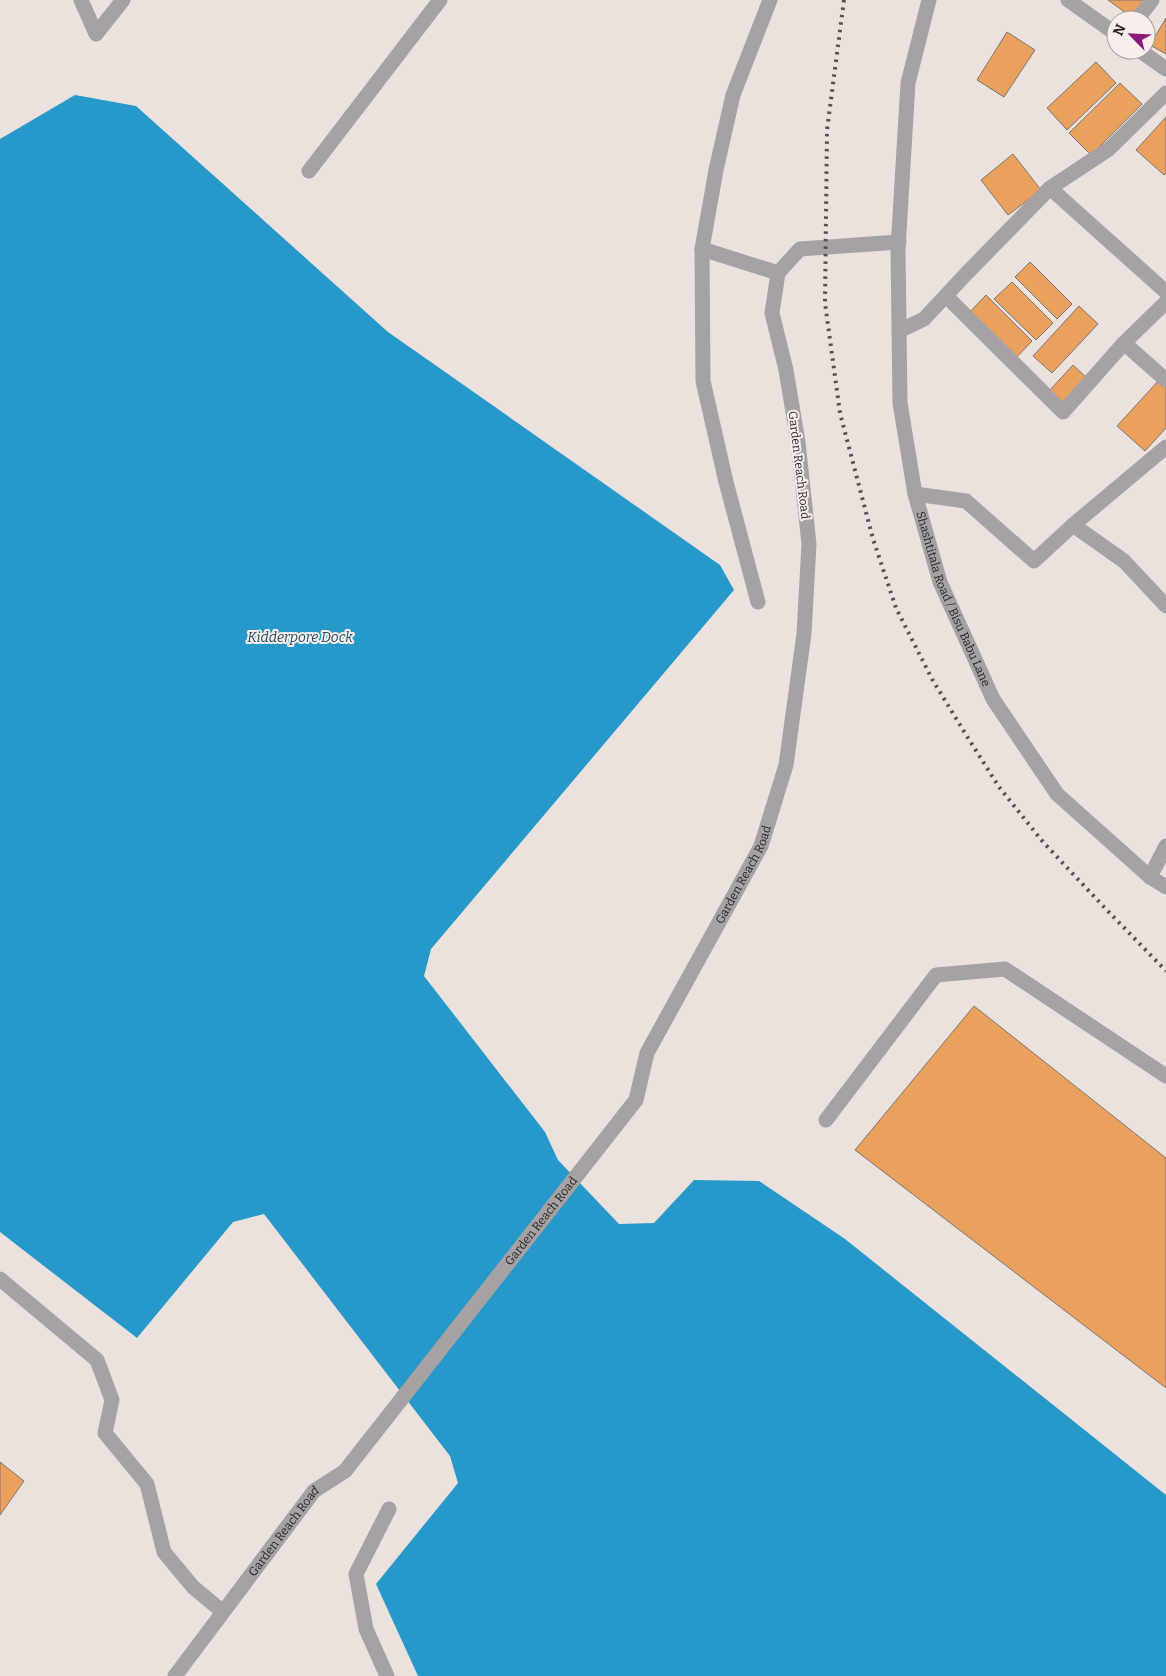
<svg xmlns="http://www.w3.org/2000/svg" width="1166" height="1676" font-family="Bitter,serif">
  <style>
    .water { fill: #2698c9 }
    .building { fill: #eba15e; stroke: #7b7570 }
    .lines { fill: none; stroke-linecap: round; stroke-linejoin: round }
    .minor { stroke: #a6a2a4; stroke-width: 15 }
    .rail { stroke: #56514f; stroke-width: 4; stroke-dasharray: 2.5 5; stroke-linecap: butt }
    .labels { text-anchor: middle; dominant-baseline: central; stroke-width: 4; stroke-linejoin: round; paint-order: stroke }
    .street-label { font-size: 12px; fill: #282423; stroke: #f8efec }
    .water-label { font-size: 14px; font-style: italic; fill: #214d63; stroke: #f8efec }
  </style>
  <rect width="100%" height="100%" fill="#ebe2de"/>
  <!-- water -->
  <path class="water" d="M75,95L136,106L388,332L720,565L734,590L431,949L424,976L545,1132L558,1160L619,1224L654,1223L694,1180L759,1181L845,1239L1166,1495V1676H418L376,1584L458,1483L450,1456L264,1214L233,1222L137,1338L0,1232V139Z"/>
  <!-- building -->
  <path class="building" d="M1108,0H1146L1133,18Z
    M1166,18V54L1150,45Z
    M1007,32L1035,50L1004,97L977,80Z
    M1096,62L1116,83L1067,130L1047,108Z
    M1120,83L1142,104L1091,155L1069,133Z
    M1166,117V173L1164,175L1136,150Z
    M1013,154L1041,190L1008,215L981,180Z
    M1030,262L1072,304L1057,319L1015,277Z
    M1012,282L1053,323L1036,340L994,299Z
    M986,295L1032,341L1014,360L968,314Z
    M1079,306L1098,324L1052,373L1033,356Z
    M1073,365L1089,380L1066,406L1049,391Z
    M1160,379L1166,385V428L1145,451L1117,426Z
    M974,1006L1166,1158V1388L855,1150Z
    M0,1462L24,1481L0,1515Z"/>
  <g class="lines">
    <!-- minor -->
    <g class="minor">
      <path d="M81,0L96,34L123,0"/>
      <path id="s1" d="M929,0L908,83L898,249L900,403L915,494L940,582L993,699L1057,794L1150,877L1166,887"/>
      <path d="M1068,0L1116,34"/>
      <path d="M1137,20L1152,0"/>
      <path d="M1139,50L1166,69"/>
      <path d="M309,171L440,0"/>
      <path d="M1050,188L1166,292"/>
      <path d="M702,249L778,273"/>
      <path d="M946,296L1063,412L1124,343L1166,302"/>
      <path d="M899,331L924,319L965,275L1050,188L1109,149L1166,93"/>
      <path d="M1124,343L1166,380"/>
      <path d="M915,494L966,501L1034,561L1073,525L1166,447"/>
      <path d="M1073,525L1124,561L1166,606"/>
      <path d="M758,602L726,482L703,381L702,249L716,170L733,95L770,0"/>
      <path d="M1150,877L1166,846"/>
      <path d="M826,1120L936,975L1005,969L1166,1076"/>
      <path d="M0,1279L97,1360L112,1400L105,1433L147,1484L164,1552L193,1587L223,1612"/>
      <path id="s2" d="M175,1676L314,1491L345,1471L636,1100L647,1053L761,846L786,765L804,634L809,544L798,442L786,370L772,313L778,273L800,249L899,242"/>
      <path d="M387,1676L366,1629L356,1574L389,1509"/>
    </g>
    <!-- rail -->
    <path class="rail" d="M844,0L827,130L825,303L840,413L873,539L896,608L932,679L968,738L999,787L1043,842L1104,907L1166,971"/>
  </g>
  <g class="labels">
    <!-- street labels -->
    <g class="street-label">
      <text transform="translate(799 465) rotate(83)">Garden Reach Road</text>
      <text stroke="none"><textPath href="#s1" startOffset="610">Shashtitala Road / Bisu Babu Lane</textPath></text>
      <text stroke="none"><textPath href="#s2" startOffset="991">Garden Reach Road</textPath></text>
      <text stroke="none"><textPath href="#s2" startOffset="586">Garden Reach Road</textPath></text>
      <text stroke="none"><textPath href="#s2" startOffset="181">Garden Reach Road</textPath></text>
    </g>
    <!-- water labels -->
    <g class="water-label">
      <text x="300" y="637">Kidderpore Dock</text>
    </g>
  </g>
  <!-- north arrow -->
  <g transform="translate(1131 35) rotate(294)"><circle r="24" fill="#f8efec" stroke="#a59e9c"/>
  <path d="M0-4L9 19L0 12L-9 19Z" fill="#8c1a7d"/>
  <text y="-8" font-size="14" font-weight="bold" text-anchor="middle" fill="#282423">N</text>
  </g>
</svg>
